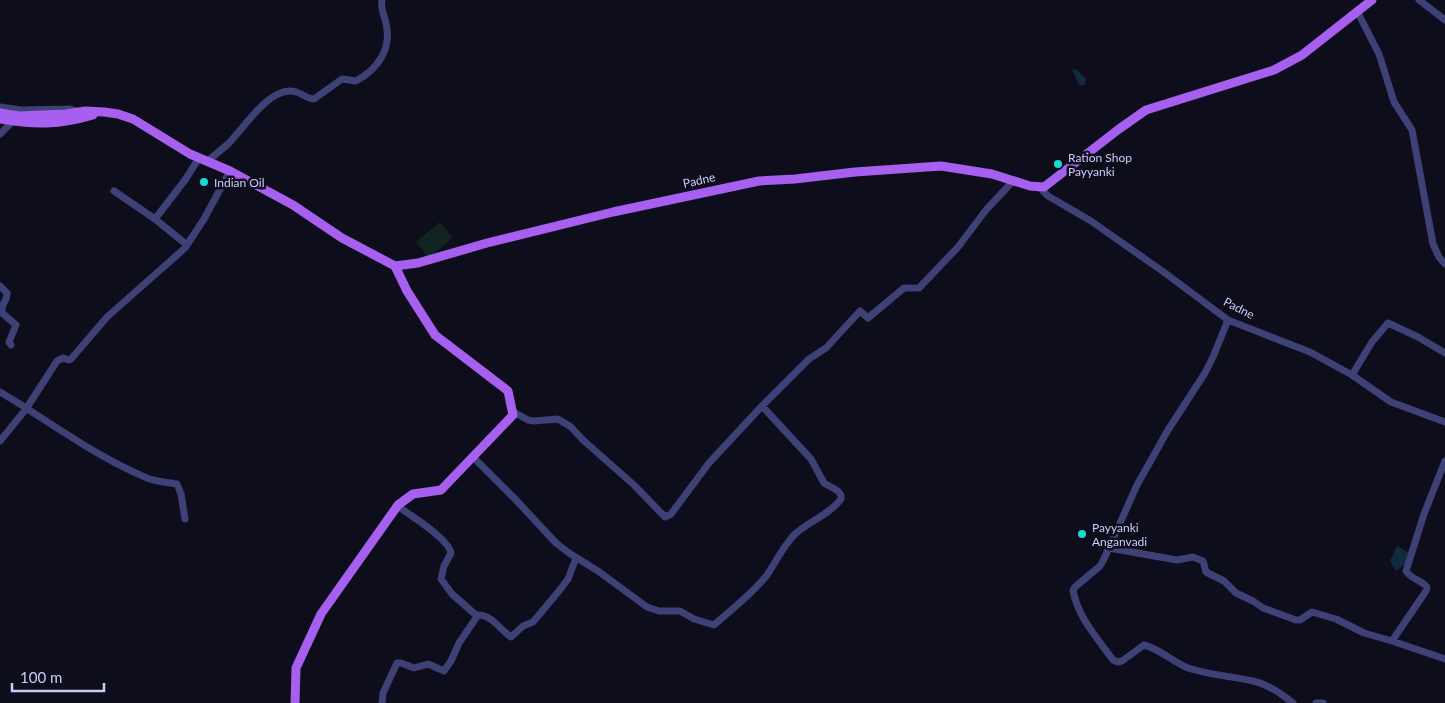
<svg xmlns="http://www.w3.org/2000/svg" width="1445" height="703" font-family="Lato,sans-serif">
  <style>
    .green { fill: #112421 }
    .water { fill: #122a3e }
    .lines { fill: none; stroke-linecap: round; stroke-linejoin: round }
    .minor { stroke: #3d4175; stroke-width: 7 }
    .major { stroke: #a65fee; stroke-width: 9 }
    .poi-dot { fill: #17dad5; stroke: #0d0d1b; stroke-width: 2 }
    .labels { text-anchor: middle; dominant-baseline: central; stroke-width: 5; stroke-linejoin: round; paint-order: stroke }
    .poi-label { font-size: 12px; fill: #ccccfa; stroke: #0d0d1b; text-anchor: start }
    .street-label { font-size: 12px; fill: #ccccfa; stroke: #0d0d1b }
  </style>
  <rect width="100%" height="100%" fill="#0d0d1b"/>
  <!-- green -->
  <path class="green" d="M440,222L453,238L429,258L416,242Z"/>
  <!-- water -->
  <path class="water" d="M1072,69L1077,70L1086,79L1085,85H1079Z
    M1397,546L1409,553L1404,565L1396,571L1390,561Z"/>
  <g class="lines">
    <!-- minor -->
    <path class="minor" d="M1419,0L1445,20
      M1357,11L1379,54L1394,102L1412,130L1433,244L1439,257L1445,264
      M0,107L21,110L70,109L77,111
      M0,134L12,122
      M207,161C214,156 221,150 228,144C243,129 266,92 289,91C300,90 303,98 314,99L342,79L356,81C378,69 392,49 386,23C384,14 380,9 382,0
      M1039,187L1048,196L1091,221L1165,273L1228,320L1310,352L1352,375L1391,402L1445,422
      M114,191L155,219L185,180L199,158
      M155,219L187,245
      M0,286L7,293C8,301 0,304 2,313L16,325L9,342L11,345
      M1228,320L1213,357L1205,373L1168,430L1137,485L1104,559L1100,566L1075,587L1073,590C1077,616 1098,639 1113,660L1118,662L1122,661L1144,645C1160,649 1173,662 1188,668C1209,675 1231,676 1253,681C1267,684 1282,694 1293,703
      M1352,375L1372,342L1388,323L1418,337L1445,353
      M0,392C49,421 94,456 147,478C156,482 167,482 177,484L181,494L185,519
      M512,411L528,420L534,421L558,419L571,427L583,440L634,485L665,517L671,514L709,463L762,406
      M0,441L26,409L57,361L63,358L69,360L71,359L107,317L185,248L204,219L230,171
      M473,457L516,500L556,543L569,553L598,571L647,607L659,611H680L694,619L714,625C732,609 752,594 767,575C776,562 783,546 795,534C809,521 829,515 841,499V495L838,491L824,483L811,459L762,406L809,359L826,348L860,311L868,318L904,288H919L958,247L986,210L1014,180
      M397,506C409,514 449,539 451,553L444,566L441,579L452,594L477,616
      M1109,548L1177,560L1193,557L1203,561L1206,572L1224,581L1236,593L1253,601L1263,608L1296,620H1300L1312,612L1336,619L1364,633L1392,641L1445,659
      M1392,641L1426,591L1427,587C1421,580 1411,579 1406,571L1424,514L1445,461
      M382,703L383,693L397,663H401L414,668L428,664L444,671L451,661L459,643L478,615C490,614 501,630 511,637L523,626L533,622L559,591L568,579L576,558
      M1316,703H1323"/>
    <!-- major -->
    <path class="major" d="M0,113L19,116L66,114L86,111L104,112L118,114L133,119L190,154L230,171L293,205L342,238L395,266L407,291L435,335L508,391L513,415L441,490L413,494L398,505L321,614L296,668L295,703
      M0,119C35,125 59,125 93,115
      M395,266L418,263L487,243L613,212L759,181L795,179L855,172L941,166L992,174L1030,186L1044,187L1119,129L1146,110L1274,70L1302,55L1372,0"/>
  </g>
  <!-- markers -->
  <g class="poi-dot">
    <circle cx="1058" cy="164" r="5"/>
    <circle cx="204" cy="182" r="5"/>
    <circle cx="1082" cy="534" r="5"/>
  </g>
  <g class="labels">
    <!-- poi labels -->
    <g class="poi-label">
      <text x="1068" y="157">Ration Shop<tspan x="1068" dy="14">Payyanki</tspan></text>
      <text x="214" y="182">Indian Oil</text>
      <text x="1092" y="527">Payyanki<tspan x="1092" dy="14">Anganvadi</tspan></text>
    </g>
    <!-- street labels -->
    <g class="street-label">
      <text transform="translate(699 180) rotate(-13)">Padne</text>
      <text transform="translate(1239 308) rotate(27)">Padne</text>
    </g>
  </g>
  <!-- scale -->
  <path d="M12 683v8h92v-8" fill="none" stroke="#ccccfa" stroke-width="2.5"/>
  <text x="20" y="683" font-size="15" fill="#ccccfa" stroke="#0d0d1b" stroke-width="4" paint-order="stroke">100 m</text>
</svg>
